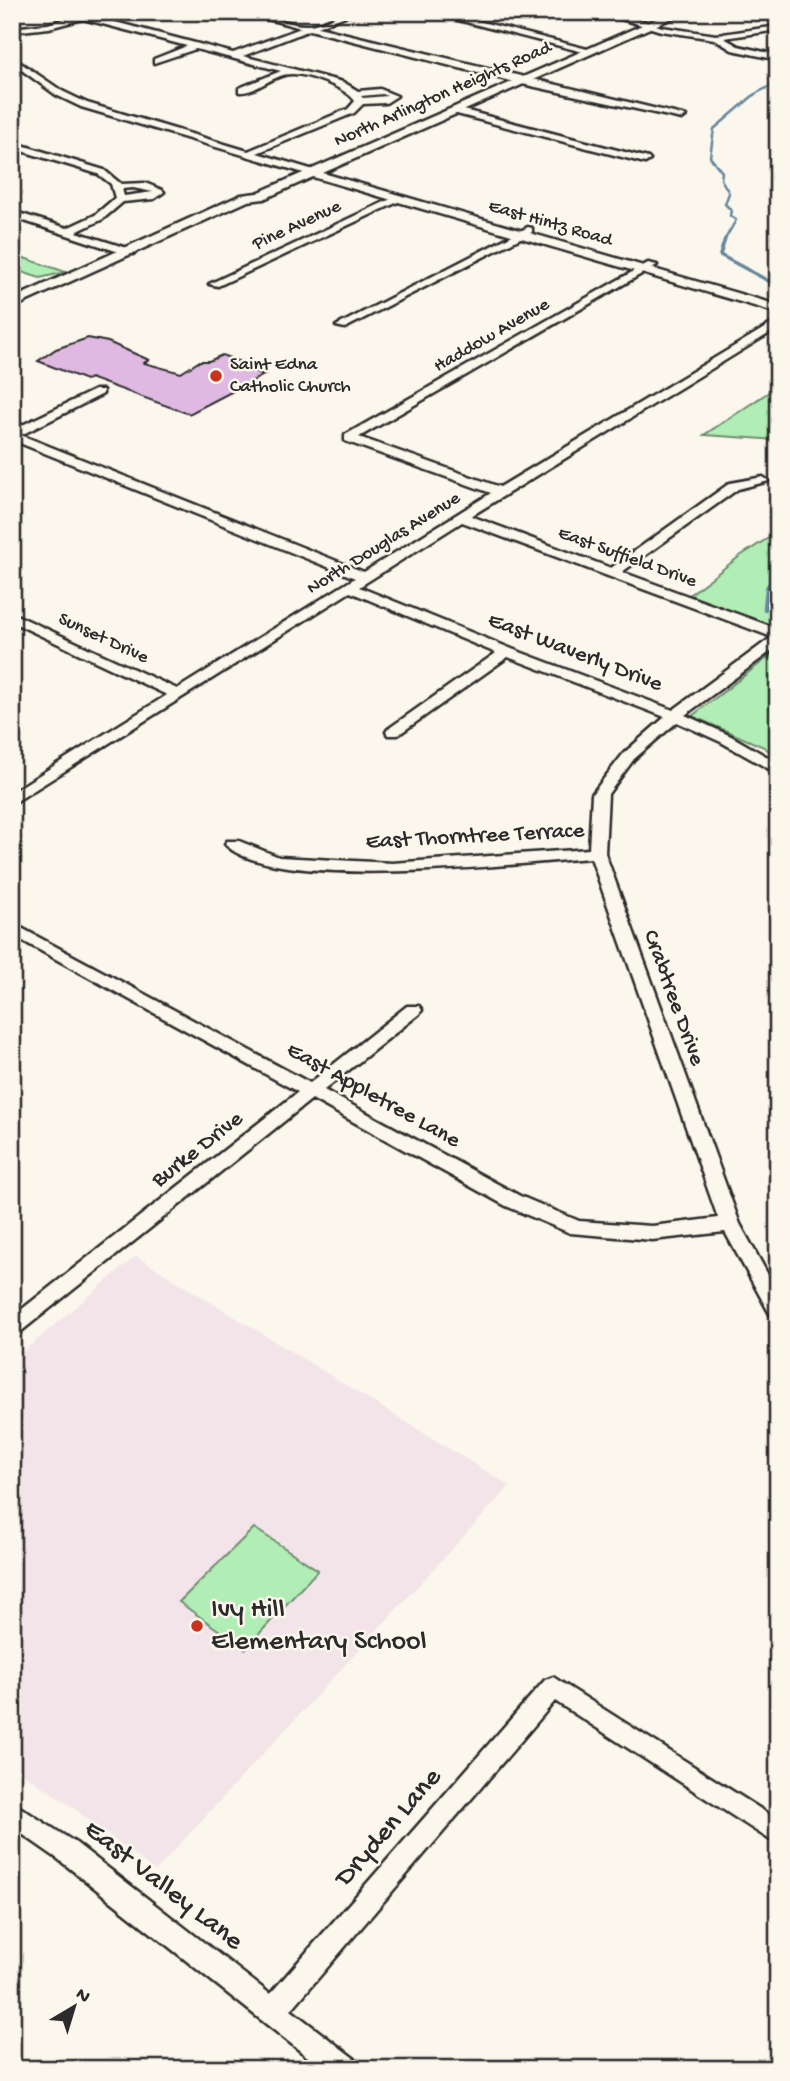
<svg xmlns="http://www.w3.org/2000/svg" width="790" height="2081" font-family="'Gochi Hand',sans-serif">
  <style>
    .built { fill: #f3e4e9 }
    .green { fill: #b0eeb5; stroke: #6e8c70; stroke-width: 2 }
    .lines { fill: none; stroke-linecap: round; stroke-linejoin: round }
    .stream-far2 { stroke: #65869d; stroke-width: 2.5 }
    .stream-far1 { stroke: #65869d; stroke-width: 3.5 }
    .stream { stroke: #65869d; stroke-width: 4.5 }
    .building { fill: #dfb9e2; stroke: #2b2b2b; stroke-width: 2 }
    .minor-casing { stroke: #2b2b2b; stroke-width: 5 }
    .major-casing { stroke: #2b2b2b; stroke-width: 5 }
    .minor { fill: #fbf7ec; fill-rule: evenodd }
    .major { fill: #fbf7ec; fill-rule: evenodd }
    .poi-dot { fill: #c8321e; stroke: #fbf7ec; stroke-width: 2.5 }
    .labels { text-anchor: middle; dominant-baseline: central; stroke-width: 5; stroke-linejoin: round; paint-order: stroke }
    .far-street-label { font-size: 19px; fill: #2b2b2b; stroke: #fbf7ec }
    .far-poi-label { font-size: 19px; fill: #2b2b2b; stroke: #fbf7ec; text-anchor: start }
    .street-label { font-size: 23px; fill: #2b2b2b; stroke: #fbf7ec }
    .near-poi-label { font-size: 28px; fill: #2b2b2b; stroke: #fbf7ec; text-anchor: start }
    .near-street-label { font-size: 28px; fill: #2b2b2b; stroke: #fbf7ec }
  </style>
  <rect width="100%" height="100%" fill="#fbf7ec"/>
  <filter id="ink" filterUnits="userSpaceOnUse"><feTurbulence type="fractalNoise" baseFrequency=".0143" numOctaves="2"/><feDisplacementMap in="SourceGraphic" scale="14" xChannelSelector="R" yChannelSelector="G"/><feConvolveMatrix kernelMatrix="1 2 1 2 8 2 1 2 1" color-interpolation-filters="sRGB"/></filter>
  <g filter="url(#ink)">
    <!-- built -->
    <path class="built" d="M136,1256L510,1486L155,1871L71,1806L12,1766V1361Z"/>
    <!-- green -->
    <path class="green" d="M12,254L66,272L40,278L12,269Z
      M778,386V440L704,435Z
      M778,532V758L764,747L692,716L775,652L760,621L689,595L740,556Z
      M254,1528L318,1570L245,1649L179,1602Z"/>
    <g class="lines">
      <!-- stream-far2 -->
      <path class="stream-far2" d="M724,241L736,220L730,216L731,210L725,204L729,193L721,179L722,172L710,157L714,129L755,94L778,82"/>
      <!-- stream-far1 -->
      <path class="stream-far1" d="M725,239L720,255L778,286"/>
      <!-- stream -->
      <path class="stream" d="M765,609L767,588L778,571"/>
    </g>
    <!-- building -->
    <path class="building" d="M88,338L108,342L149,360L144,363L181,373L200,361H209L222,355L243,363L238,365L264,375L189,414L90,378L86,380L38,361L56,349Z"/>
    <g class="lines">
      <!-- minor casing -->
      <g class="minor-casing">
        <path id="minor" d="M63,12H77L233,53L301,28L242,12C265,12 285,25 307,25C323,25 338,12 355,12L318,27L686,116L682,119L522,84L310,30L243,56L343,82L358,91L380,89L397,96L386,103L363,104L354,113L257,153L317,171V175L314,176L81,107L56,95L12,63V57L62,91L87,103L248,151L348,109L355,101C347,88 307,73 291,74C273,74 257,93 239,92V88L281,71L196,49L154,63V59L187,46L83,19L49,28L12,32V28L48,24L74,16ZM383,94L387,96L363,98L361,96Z
          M427,12H442L595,51L591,54Z
          M621,14L662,27L716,35L778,26V30L724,38L738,46L778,55V60L732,50L714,39L661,31L618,18Z
          M456,108L648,158L650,160L645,163L453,113V109Z
          M12,142L104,170L121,184L145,183L162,190L164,192L154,199L123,202L103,219L76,232L133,250V254H125L12,217V211L67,228L95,215L115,198L111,184L98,174L12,148ZM133,188L153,192L124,196L122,189Z
          M395,197L400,200L398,202L218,286L209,284Z
          M528,227L532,228V232L345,328L336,326Z
          M648,263L657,265L359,437L500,487L778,320V328L471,516L611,568L730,483L763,477L769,481L738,489L622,572L778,629V646L685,715L731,736L778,763V774L721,742L677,722L634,759L608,794L605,853L740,1224L778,1293V1318L771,1316L725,1232L652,1240L570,1233L506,1206L312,1099L19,1333L12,1336V1317L298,1092L12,935V923L310,1083L407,1006H419L422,1010L419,1014L324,1090L520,1196L579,1221L652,1226L718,1218L591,858C522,863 270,893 225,844L227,841H239L279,857L392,863L589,849L592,794L624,753L665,717L508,657L398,735H388L386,732L388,729L496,653L350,592L12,804V792L167,695L12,622V613L177,689L355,578L12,440V430L95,390H103V394L21,435L364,572L491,493L345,441V435ZM462,522L772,637L673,710L512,649L359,587Z
          M553,1677L778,1820V1845L555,1701L291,2010L355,2059L358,2069H323L58,1859L12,1827V1802L76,1843L270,1994L545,1680Z"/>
      </g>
      <!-- major casing -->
      <g class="major-casing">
        <path id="major" d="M672,12H686L323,173L778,305V313L313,177L264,199L248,201L12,308V299L241,195L257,193Z"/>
      </g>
      <!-- minor -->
      <use href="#minor" class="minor"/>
      <!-- major -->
      <use href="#major" class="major"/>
    </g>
  </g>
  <!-- markers -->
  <g class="poi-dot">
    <circle cx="216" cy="376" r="7"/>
    <circle cx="197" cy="1626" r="7"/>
  </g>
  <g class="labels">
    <!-- far-street labels -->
    <g class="far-street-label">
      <text transform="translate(443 95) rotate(-24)">North Arlington Heights Road</text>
      <text transform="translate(550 224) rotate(16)">East Hintz Road</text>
      <text transform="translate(297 226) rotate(-25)">Pine Avenue</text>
      <text transform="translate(492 336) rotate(-30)">Haddow Avenue</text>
      <text transform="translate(384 544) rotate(-32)">North Douglas Avenue</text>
      <text transform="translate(627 558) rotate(20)">East Suffield Drive</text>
      <text transform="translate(103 639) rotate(25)">Sunset Drive</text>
    </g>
    <!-- far-poi labels -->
    <g class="far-poi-label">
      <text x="230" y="365">Saint Edna<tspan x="230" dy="22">Catholic Church</tspan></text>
    </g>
    <!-- street labels -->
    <g class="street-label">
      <text transform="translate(575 653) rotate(21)">East Waverly Drive</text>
      <text transform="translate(475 837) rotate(-3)">East Thorntree Terrace</text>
      <text transform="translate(673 998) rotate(70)">Crabtree Drive</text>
      <text transform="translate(373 1096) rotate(29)">East Appletree Lane</text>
      <text transform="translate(198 1150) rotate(-38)">Burke Drive</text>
    </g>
    <!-- near-poi labels -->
    <g class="near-poi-label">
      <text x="211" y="1610">Ivy Hill<tspan x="211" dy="32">Elementary School</tspan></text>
    </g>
    <!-- near-street labels -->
    <g class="near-street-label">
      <text transform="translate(389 1828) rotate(-49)">Dryden Lane</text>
      <text transform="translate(163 1886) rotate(38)">East Valley Lane</text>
    </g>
  </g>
  <!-- margin -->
  <rect width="790" height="2081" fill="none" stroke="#fbf7ec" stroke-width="42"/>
  <rect x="21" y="21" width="748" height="2039" fill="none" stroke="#2b2b2b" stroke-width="2.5" filter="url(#ink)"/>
  <!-- north arrow -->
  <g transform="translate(74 2007) rotate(38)" stroke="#fbf7ec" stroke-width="5" paint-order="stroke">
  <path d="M0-5L12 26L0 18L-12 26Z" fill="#2b2b2b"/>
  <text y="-10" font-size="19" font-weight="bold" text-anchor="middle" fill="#2b2b2b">N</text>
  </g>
</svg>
